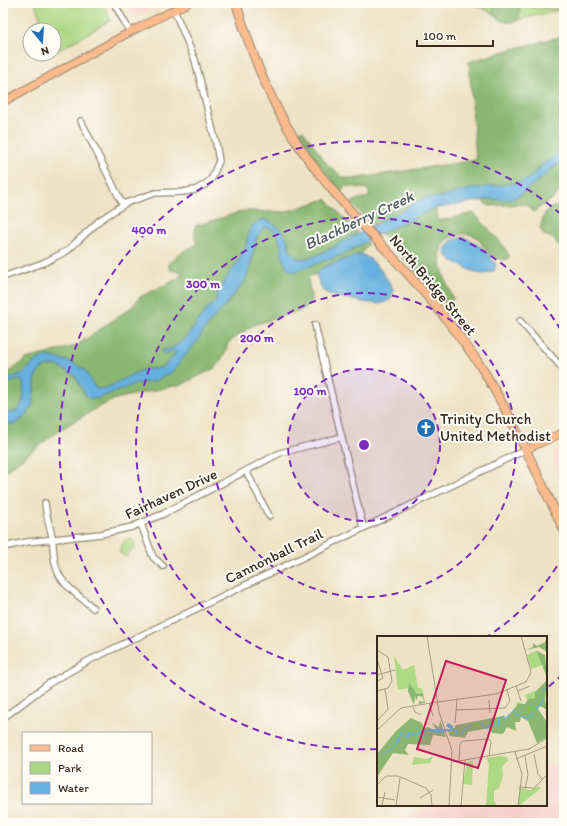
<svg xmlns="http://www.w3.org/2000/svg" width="567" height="826" font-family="Itim,sans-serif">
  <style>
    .built { fill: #f7d0ca }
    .green { fill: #add884; stroke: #748151 }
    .forest { fill: #8ab872; stroke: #627148 }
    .water { fill: #65b0de; stroke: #506d7e }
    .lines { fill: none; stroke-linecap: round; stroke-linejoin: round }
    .minor-casing { stroke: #948671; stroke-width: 8 }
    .major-casing { stroke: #948671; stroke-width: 9 }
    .highway-casing { stroke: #948671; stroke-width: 10 }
    .minor { stroke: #fff; stroke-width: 5.5 }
    .major { stroke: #fbbb8c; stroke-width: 7 }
    .highway { stroke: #fbbb8c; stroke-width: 8 }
    .ring { fill: none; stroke: #7b2cbf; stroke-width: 2; stroke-dasharray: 7 5 }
    .labels { text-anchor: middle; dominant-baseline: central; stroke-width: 4; stroke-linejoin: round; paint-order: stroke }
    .street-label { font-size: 15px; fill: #3b2a1e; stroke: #fdfcf7 }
    .poi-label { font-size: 15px; fill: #3b2a1e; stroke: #fdfcf7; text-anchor: start }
    .water-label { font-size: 16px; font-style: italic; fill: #4a5961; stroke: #fdfcf7 }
    .inset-road { fill: none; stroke: #a69882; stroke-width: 1 }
    .view { fill: #c2185b; fill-opacity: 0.15; stroke: #c2185b; stroke-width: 2 }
    .inset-edge { fill: none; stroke: #3b2a1e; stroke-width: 2 }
    .centre { fill: #7b2cbf; stroke: #fdfcf7; stroke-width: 2 }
    .ring-label { font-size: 12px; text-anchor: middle; font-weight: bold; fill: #7b2cbf; stroke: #fdfcf7; stroke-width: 4; stroke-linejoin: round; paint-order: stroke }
  </style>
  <rect width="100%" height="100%" fill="#fdfcf7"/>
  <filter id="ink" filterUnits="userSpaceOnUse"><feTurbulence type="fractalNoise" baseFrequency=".025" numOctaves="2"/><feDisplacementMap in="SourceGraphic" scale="8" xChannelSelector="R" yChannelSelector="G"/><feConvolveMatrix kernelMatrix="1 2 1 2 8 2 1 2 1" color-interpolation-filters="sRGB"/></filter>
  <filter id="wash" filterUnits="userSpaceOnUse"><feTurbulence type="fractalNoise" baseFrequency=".012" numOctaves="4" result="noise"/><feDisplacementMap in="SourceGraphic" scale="16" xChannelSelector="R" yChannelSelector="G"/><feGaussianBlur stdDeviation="0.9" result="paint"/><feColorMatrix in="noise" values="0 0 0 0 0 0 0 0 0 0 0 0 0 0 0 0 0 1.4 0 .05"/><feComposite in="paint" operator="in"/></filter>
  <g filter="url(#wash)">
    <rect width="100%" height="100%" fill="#eee2c4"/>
    <!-- built -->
    <path class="built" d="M125,3H161L135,17L131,14Z
      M564,448V486L555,466V452Z
      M546,765L564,768V823H396L434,805H546Z"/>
    <!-- green -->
    <path class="green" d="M35,3H103L111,20L57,51L54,49V30H46L41,19L39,16Z
      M466,3H510L538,8L562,9L518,20C505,27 496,14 485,9C479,6 472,5 466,3Z
      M128,538L133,540L135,546L126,557L119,552L124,541Z"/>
    <!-- forest -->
    <path class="forest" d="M499,5L512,6L520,8C522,31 494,23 493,9Z
      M564,36V191L561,189L554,198L533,212L525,204L489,206L471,192L432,198L439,221L474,213L503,245L510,257L505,260C498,259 492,257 487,251C482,245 479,237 472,235C467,233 459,234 454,236C451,237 446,239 444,242C434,255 447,285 453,298L451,304L445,305L386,239L351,203L358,199L370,197L368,189L347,186L341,192L316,160L299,131L303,130L327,164L342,177L352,179L476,160L469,62L505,51Z
      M326,199L368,244L361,254L323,267L316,274L308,277C308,286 312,294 311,303L300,311L253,325L228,343L225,354L215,368L183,384L115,399L99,407L61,429L3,473V363L10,372L26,359L76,346L133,306L140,297L179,278L183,272L170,270L168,264L177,255L197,244L195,237V226L243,211L285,212Z
      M557,206L564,207V249L556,243L553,238L544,235L540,228C545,216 542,209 557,206Z"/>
    <!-- water -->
    <path class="water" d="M564,148V159L533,185L525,190L522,194L515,198L504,200L491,199L431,209L415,218L385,231L342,255L293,272C291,270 288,269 286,266C279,255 284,224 263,228L257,237L249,271L243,284L224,307L209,323L198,340L172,372L155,381L136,384L99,398L91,399L86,396L75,376L56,365L49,366L41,369L36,376L32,407L26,416L16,424H3V412C24,417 26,395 22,380C14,380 9,383 3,388V382L23,373L37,360L48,356L71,362L85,370L94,386L98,389C112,389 129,373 144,370C151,368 156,370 162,367C167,364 172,358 176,353L175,350L165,354L162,353V350L170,349L184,340L208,308L216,301L218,291L237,263L246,246L249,231L253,225L259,221L265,219C272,223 282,228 285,235C291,245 287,252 299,259L313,257L328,250L394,214L404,210L413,203L425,198L442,197L470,189L517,183L528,179L535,173L541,166Z
      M463,237C475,241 490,253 496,265L494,271L484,274L476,273L451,260L447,256L445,250C449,241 453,239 463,237Z
      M361,254C376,260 385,276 394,290L390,300L380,304L362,302L330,295L322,290L316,274L323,267Z"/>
  </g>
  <g filter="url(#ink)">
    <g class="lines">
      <!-- minor casing -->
      <g class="minor-casing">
        <path id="minor" d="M114,3L130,32
          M81,121L123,205
          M3,277L43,263L67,251L100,220L126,203L155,193L183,192L195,190L206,184L212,178L219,161L216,143L195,60L174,10
          M520,321L564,370
          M315,325L363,527
          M246,471L269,516
          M45,503C46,514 49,525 52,536C54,552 53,568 63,581C71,591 83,599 93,608
          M141,524L153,557L163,566
          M3,547L27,542L101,534L132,527L163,514L280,453L342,437
          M3,718L48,684L88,661L525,450"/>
      </g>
      <!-- major casing -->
      <g class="major-casing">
        <path id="major" d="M3,102L130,32L188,3
          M525,450L564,432"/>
      </g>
      <!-- highway casing -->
      <g class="highway-casing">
        <path id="highway" d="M236,3C253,59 274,112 308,159C351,218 406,266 450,324C461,339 473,354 483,370C514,421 538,476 564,530"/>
      </g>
      <!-- minor -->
      <use href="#minor" class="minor"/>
      <!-- major -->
      <use href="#major" class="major"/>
      <!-- highway -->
      <use href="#highway" class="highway"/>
    </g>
  </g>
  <!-- distance rings -->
  <circle cx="364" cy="445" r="76" fill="#7b2cbf" fill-opacity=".12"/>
  <g class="ring">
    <circle cx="364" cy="445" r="76"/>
    <circle cx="364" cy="445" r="152"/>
    <path d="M563 556A228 228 0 0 1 488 636M378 673A228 228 0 1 1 563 334"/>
    <path d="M563 674A304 304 0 0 1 547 688M377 749A304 304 0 1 1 563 216"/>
  </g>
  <!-- icons -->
  <defs>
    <g id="church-disc" transform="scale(1)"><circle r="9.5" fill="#1f6fb2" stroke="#fdfcf7"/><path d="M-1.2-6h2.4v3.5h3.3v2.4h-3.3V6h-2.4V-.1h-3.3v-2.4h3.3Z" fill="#fff"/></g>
  </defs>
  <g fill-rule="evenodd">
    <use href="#church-disc" x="426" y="428"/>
  </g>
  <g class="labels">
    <!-- street labels -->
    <g class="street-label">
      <text transform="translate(433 285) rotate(50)">North Bridge Street</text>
      <text transform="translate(171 494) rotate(-25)">Fairhaven Drive</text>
      <text transform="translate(274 556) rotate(-26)">Cannonball Trail</text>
    </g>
    <!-- poi labels -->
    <g class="poi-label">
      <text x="440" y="419">Trinity Church<tspan x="440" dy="17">United Methodist</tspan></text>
    </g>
    <!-- water labels -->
    <g class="water-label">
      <text transform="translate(359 220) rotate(-25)">Blackberry Creek</text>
    </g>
  </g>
  <!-- overview -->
  <g transform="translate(377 636)">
    <rect width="170" height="170" fill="#eee2c4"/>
    <path d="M160,16L169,28L154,33L150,19ZM17,20L26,34L37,29L41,52H45L46,57L40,58L32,49V52L21,54ZM160,54L163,67L154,77L143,78L139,67L143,66L150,70L151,65L148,59ZM56,120L53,127L35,129L37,121L50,123ZM123,120L130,121L131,125L125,130L126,140L122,152L117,155V165L120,170H109L112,128L109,122ZM96,125L95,149L86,148L90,126ZM161,150L164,152L142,170V152L153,154Z" fill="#add884"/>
    <path d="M170,0V16L162,11L149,14L156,11V7L160,10L168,6ZM160,15L168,19L170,42L160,16L150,19ZM170,44L168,64L170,74L163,70L161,73L170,86V101L160,107L151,85L144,81L143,86H138L139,95L130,91L126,98L115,97L112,92L91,96L88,102L73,100L70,94L77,92L79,89L126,80L129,83L141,68H148L151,63L158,62V56ZM32,47L40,58L46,57L48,67L42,68V65L47,66L46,61L41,60L39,65L38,59L37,69L31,55ZM34,82L45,87L47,93L51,91L61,96L55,87L62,91L63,84L69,101L56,99L53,109L31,108L28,114L32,119L16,117L0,141V118L19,95Z" fill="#8ab872"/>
    <path d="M170,52V53L164,55L167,64L161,72H154L156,79L151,83H150L138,78L136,74L130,82L127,83L126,80L122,83L123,87L121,90L113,88L112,91H115L108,93L104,88H96L81,100L79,98L78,95L76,94L62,97L51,95L37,100L32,98V101L29,102L24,98L23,103L15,113L0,121L16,111L24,96L28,101L32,96L39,99L41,96L53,93H73L69,90L71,87L76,90V93H79L81,99L95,87H105L108,92L114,87L120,89L121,82L127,79L128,82L137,73L138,77L151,82L155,78L153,71H160L166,64L164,54Z" fill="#65b0de"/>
    <path class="inset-road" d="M50,0L62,76L75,115L72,170M0,14L11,21L15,45L11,52L0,55M0,23L6,42L0,45M0,39L18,34M139,50L144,65M141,55L153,50M112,64L113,77M61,66L119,58L149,46L154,36L144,0M52,67L56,80M36,71L38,76L44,79M79,74L128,72L133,65L130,54M0,85L11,73L8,53M78,87L80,64M0,94L24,72L60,66M138,116L145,138L141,170M157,118L161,138L166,144M139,123L170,110M82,125L83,108L86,105L112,103L114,106L112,120M76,126L152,113L170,102M0,149L9,140H21L49,152L54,159L55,170M142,151L157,152L170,139M148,153L151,139L148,120M0,161L18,164M43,162L56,154M5,169L8,156M19,170L23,142M84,170L88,124"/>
    <path class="view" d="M69,25L129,44L101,132L40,113Z"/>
    <rect width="170" height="170" class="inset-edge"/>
  </g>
  <circle cx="364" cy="445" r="6" class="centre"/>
  <g class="ring-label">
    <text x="149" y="234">400 m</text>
    <text x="203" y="288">300 m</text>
    <text x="257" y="342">200 m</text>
    <text x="310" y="395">100 m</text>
  </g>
  <!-- margin -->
  <rect width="567" height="826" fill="none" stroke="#fdfcf7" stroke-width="16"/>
  <!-- legend -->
  <rect x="22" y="732" width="130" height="72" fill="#fdfcf7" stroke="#afa8a0"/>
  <rect x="30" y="745" width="20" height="6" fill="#fbbb8c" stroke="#afa8a0"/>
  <text x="58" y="752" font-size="12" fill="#3b2a1e">Road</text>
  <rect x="30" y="762" width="20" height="12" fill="#add884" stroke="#afa8a0"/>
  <text x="58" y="772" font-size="12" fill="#3b2a1e">Park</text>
  <rect x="30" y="782" width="20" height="12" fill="#65b0de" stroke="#afa8a0"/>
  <text x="58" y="792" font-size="12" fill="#3b2a1e">Water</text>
  <!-- north arrow -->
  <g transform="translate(42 42) rotate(162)"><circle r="19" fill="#fdfcf7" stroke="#afa8a0"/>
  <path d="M0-3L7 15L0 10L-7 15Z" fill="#1f6fb2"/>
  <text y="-6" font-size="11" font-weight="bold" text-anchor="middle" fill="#3b2a1e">N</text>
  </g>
  <!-- scale -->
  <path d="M417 40v6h76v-6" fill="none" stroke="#3b2a1e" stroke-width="2"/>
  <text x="423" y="40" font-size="12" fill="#3b2a1e" stroke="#fdfcf7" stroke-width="3" paint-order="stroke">100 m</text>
</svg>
